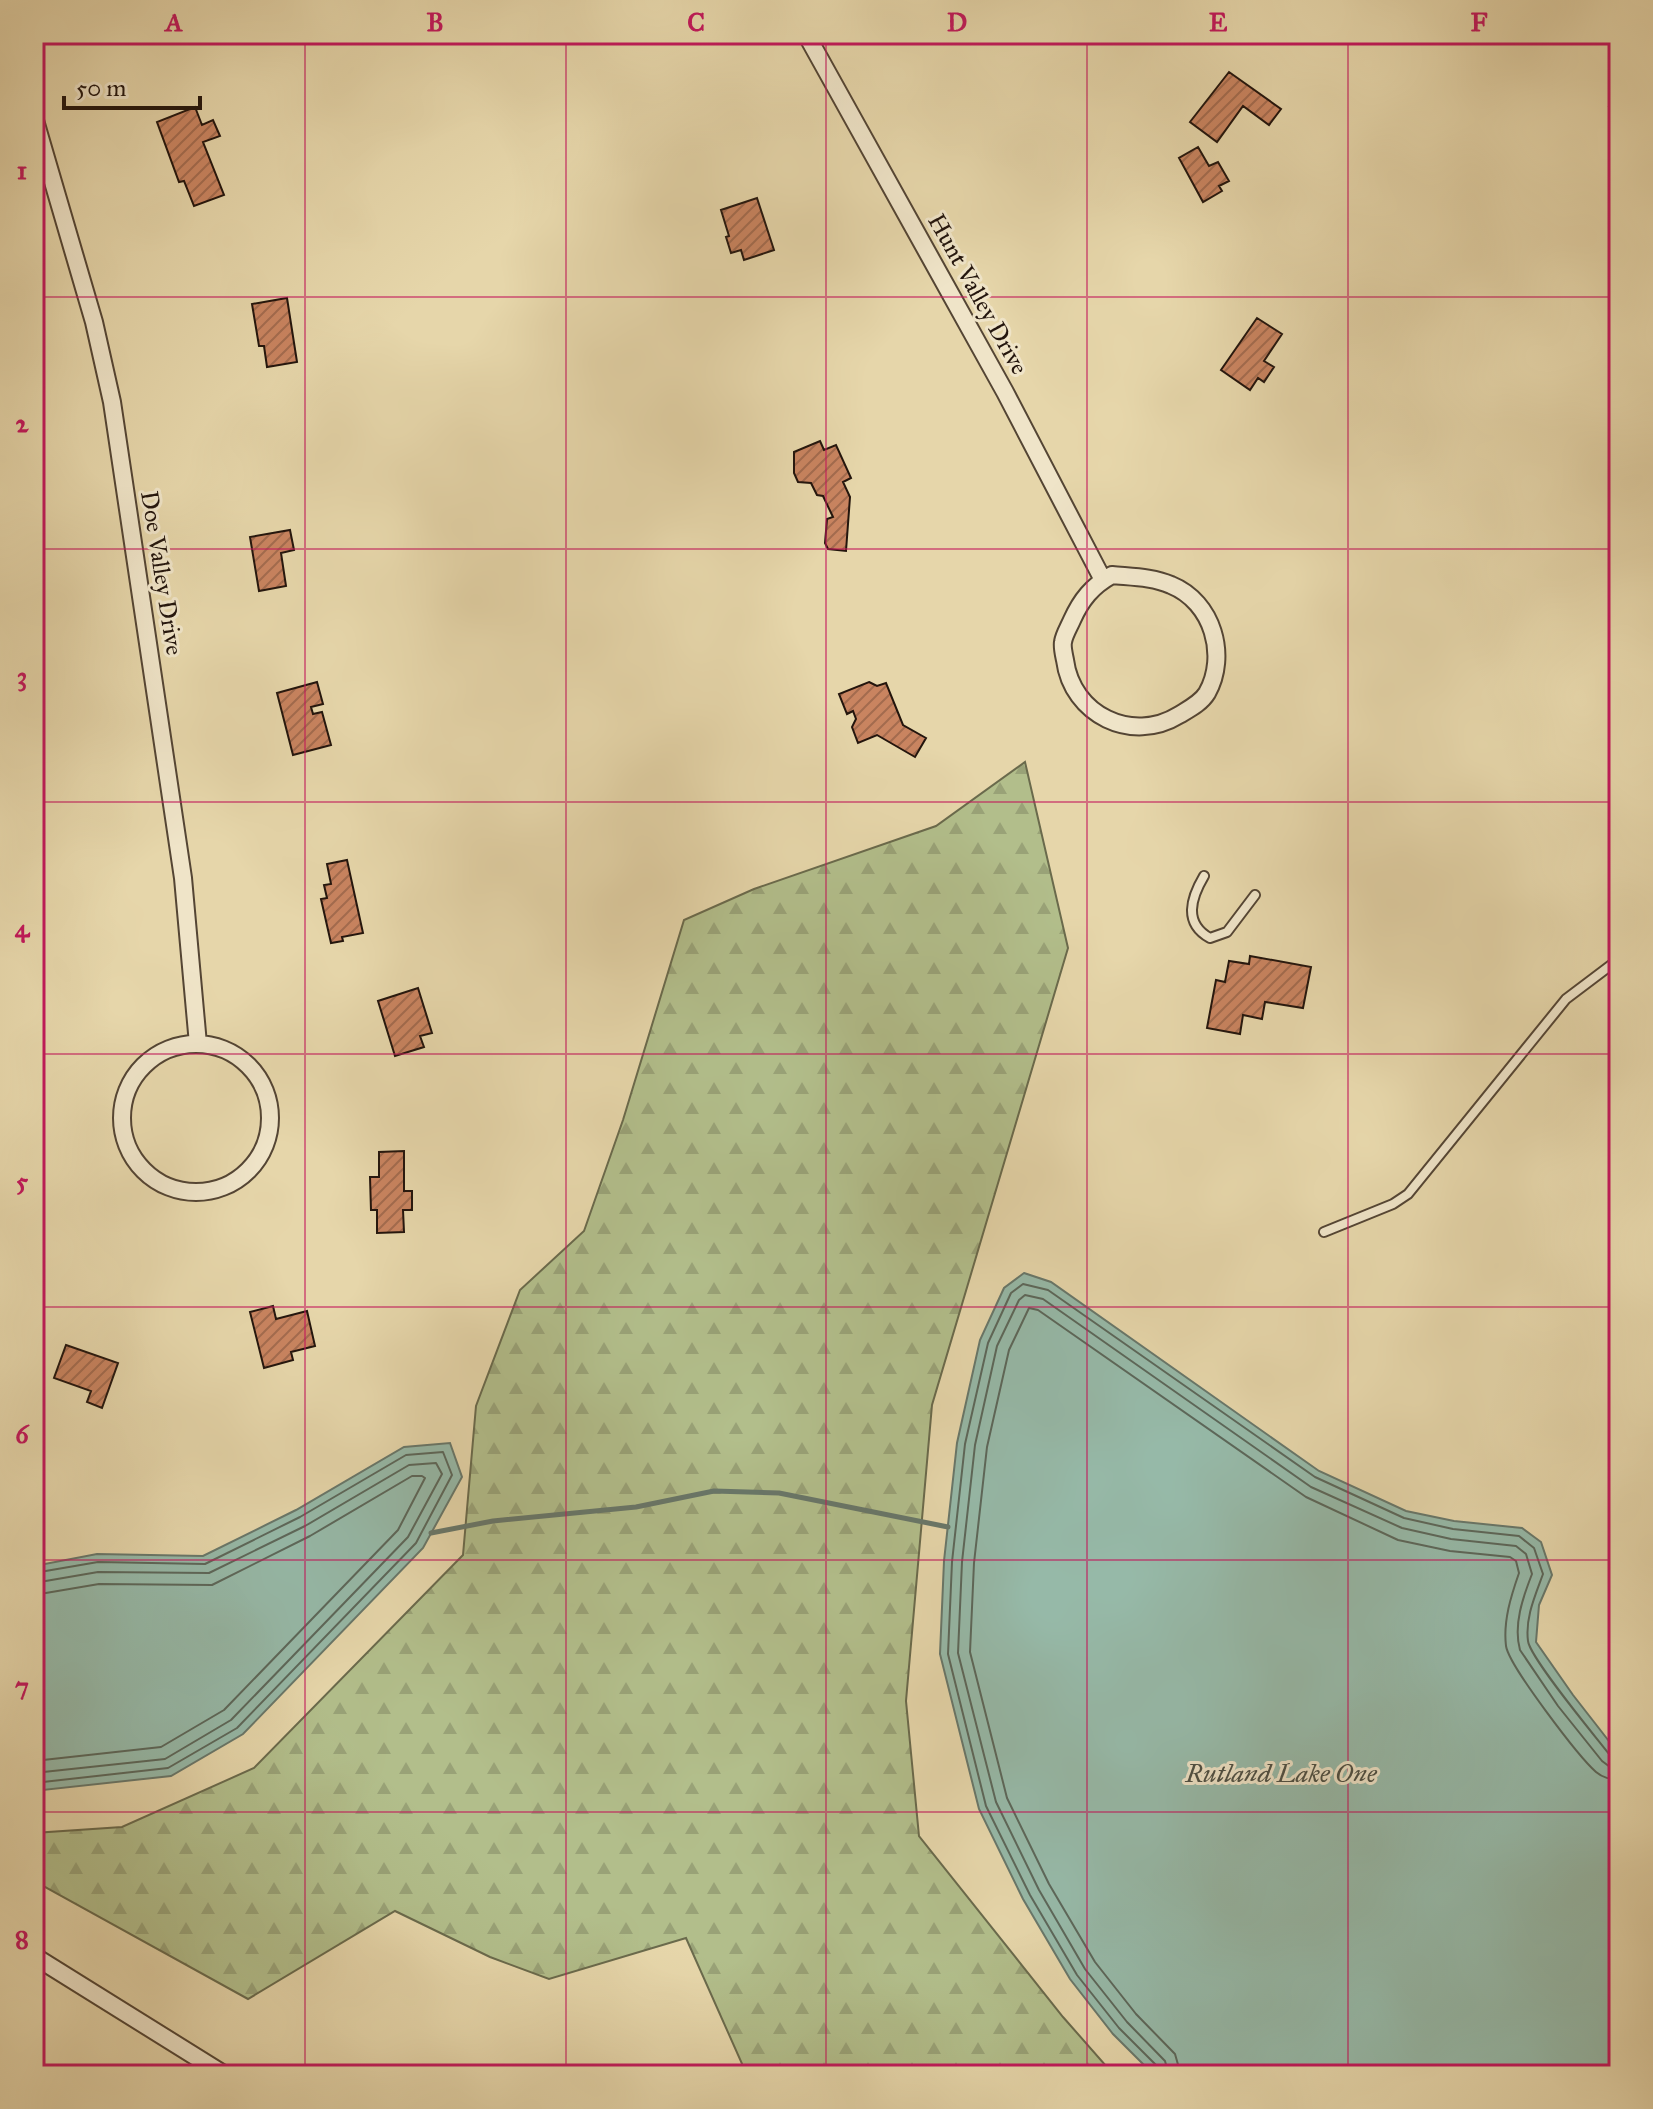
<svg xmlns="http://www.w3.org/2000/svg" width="1653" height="2109" font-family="'IM FELL Great Primer',serif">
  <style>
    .forest { fill: url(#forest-firs); stroke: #6a6a4c; stroke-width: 2 }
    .water { fill: #96b9a8; stroke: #68776a; stroke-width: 2 }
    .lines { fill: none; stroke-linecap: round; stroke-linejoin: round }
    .shore { stroke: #5c675a; stroke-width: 2 }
    .stream { stroke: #68776a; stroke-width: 5 }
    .building { fill: url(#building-hatch); stroke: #23150d; stroke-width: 2 }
    .lane-casing { stroke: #544534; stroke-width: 12 }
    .street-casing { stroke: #544534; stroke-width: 20 }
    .lane { stroke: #efe4c8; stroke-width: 8 }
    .street { stroke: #efe4c8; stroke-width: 16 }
    .grid { fill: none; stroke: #c2185b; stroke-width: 2; stroke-opacity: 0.55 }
    .labels { text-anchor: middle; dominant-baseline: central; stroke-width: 6; stroke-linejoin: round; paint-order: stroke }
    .street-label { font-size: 24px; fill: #23150d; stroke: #efe4c8 }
    .water-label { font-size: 26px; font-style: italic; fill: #4b4e43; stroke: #efe4c8 }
    .neatline { fill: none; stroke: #c2185b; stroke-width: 3 }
    .grid-label { font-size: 26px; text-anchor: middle; font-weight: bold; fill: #c2185b }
  </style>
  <defs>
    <pattern id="forest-firs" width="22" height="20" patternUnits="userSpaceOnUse" patternTransform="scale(2)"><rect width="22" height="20" fill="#b2be8b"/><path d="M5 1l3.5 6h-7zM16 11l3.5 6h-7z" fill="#99a277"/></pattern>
    <pattern id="building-hatch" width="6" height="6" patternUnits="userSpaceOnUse" patternTransform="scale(2)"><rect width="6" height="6" fill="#c98460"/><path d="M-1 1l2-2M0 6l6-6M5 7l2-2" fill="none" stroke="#a36b4e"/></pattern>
  </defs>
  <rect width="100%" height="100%" fill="#e6d6aa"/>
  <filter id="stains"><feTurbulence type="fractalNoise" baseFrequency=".0025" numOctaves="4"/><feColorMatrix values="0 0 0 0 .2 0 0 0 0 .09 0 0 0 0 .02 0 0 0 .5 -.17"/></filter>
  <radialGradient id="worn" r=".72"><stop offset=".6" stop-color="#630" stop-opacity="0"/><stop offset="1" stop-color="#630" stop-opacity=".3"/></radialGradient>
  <!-- forest -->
  <path class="forest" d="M1025,762L1068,948L932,1405L906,1701L919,1836L1063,2017L1114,2075H747L686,1938L549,1979L490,1957L395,1911L248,1999L34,1881V1833L122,1827L254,1768L463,1555L476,1406L520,1290L584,1231L623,1120L684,920L754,889L936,826Z"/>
  <!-- water -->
  <path class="water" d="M1024,1273L1051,1282L1319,1471L1406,1511L1454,1521L1522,1528L1541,1542L1552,1575L1539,1605L1536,1642L1573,1695L1619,1754V2075H1154L1113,2034L1070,1979L1023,1899L979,1809L940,1654L944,1561L957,1443L980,1340L1004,1288Z
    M450,1443L462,1477L423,1548L243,1734L171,1776L34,1791V1566L97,1554L203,1556L296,1510L404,1447Z"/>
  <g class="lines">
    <!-- shore -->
    <path class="shore" d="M34,1573L98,1562L205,1564L300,1517L406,1455L443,1452L452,1475L416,1543L237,1728L168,1768L34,1783
      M34,1583L98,1572L209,1573L305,1526L409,1465L436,1463L442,1474L408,1537L231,1720L165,1759L34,1773
      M34,1595L99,1584L212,1585L310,1536L412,1476H422L425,1478L398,1530L224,1710L161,1747L34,1761
      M1159,2075L1157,2066L1119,2028L1077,1975L1030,1895L986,1806L948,1654L952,1562L965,1444L988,1343L1011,1293L1023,1284L1048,1290L1315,1477L1404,1518L1453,1529L1519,1536L1534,1548L1543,1574C1535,1596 1525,1618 1528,1641C1530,1658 1595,1736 1609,1754L1619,1758
      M1169,2075L1165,2061L1127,2022L1085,1969L1039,1890L996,1802L958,1653L962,1562L975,1445L997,1346L1019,1300L1025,1295L1043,1299L1311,1487L1402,1528L1451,1539L1516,1546L1526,1554L1532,1574C1523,1597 1513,1625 1520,1650L1558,1706L1602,1761L1610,1767L1619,1768
      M1181,2075L1175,2054L1136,2014L1095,1962L1049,1884L1007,1798L970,1652L974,1563L987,1447L1009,1350L1029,1308L1038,1310L1306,1497L1398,1540L1450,1551L1510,1557L1516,1561L1519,1573C1511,1596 1503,1621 1506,1646C1509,1666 1579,1757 1596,1772C1603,1778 1610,1779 1619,1780"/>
    <!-- stream -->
    <path class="stream" d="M431,1533L493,1521L636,1507L714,1491L779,1493L948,1527"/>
  </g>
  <!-- building -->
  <path class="building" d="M1229,72L1281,109L1269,125L1243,106L1217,142L1190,122Z
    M1619,102V134L1609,107Z
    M195,107L202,125L213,120L220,136L203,142L224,195L194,206L184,181L179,182L157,122Z
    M1198,147L1209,166L1218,162L1229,181L1219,186L1222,191L1203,202L1179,158Z
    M757,198L774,250L744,260L741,250L731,253L726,237L729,236L721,210Z
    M287,298L297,362L267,367L264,346H259L252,304Z
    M1257,318L1282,334L1264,361L1274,367L1264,382L1258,378L1250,390L1221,370Z
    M820,441L824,450L836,445L851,478L843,482L850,497L846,551L828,549L825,543L827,519L833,517L823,496L817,495L811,483L798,482L794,473V452Z
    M290,530L294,550L281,553L286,586L259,591L250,537Z
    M317,682L323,704L311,707L313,714L322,712L331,745L293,755L277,693Z
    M869,682L877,686L886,683L903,725L926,738L915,757L877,735L858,743L852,727L856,719L853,711L847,714L839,694Z
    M347,860L363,933L342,937L343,941L331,943L321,899L327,898L324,885L331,884L327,864Z
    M1250,956L1311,967L1303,1008L1265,1002L1262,1019L1243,1015L1240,1034L1207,1028L1216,980L1225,982L1229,961L1249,964Z
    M418,988L432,1033L420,1036L424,1047L395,1056L378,1001Z
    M404,1151V1191H412V1210H403L404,1232L377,1233V1210H371L370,1177H379V1152Z
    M273,1306L276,1319L307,1311L315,1346L291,1352L293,1360L264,1368L250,1312Z
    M66,1345L118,1363L102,1408L87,1402L91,1391L54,1378Z"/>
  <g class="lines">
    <!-- lane casing -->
    <g class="lane-casing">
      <path id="lane" d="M1204,876C1191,898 1183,923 1210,938L1227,932L1255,895
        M1324,1232L1393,1204L1408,1194L1566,999L1619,959"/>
    </g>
    <!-- street casing -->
    <g class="street-casing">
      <path id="street" d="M806,34L1005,392L1103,580
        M34,117L94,322L112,402L183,878L198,1044
        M1112,575C1132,577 1153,577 1171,585C1213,602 1228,656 1207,693C1201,703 1189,709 1179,715C1132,744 1072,715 1065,660C1064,655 1062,647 1063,642C1064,635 1069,627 1072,620C1081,600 1092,586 1112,575Z
        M122 1118a74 74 0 1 1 148 0a74 74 0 1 1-148 0Z
        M34,1956L225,2075"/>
    </g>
    <!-- lane -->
    <use href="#lane" class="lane"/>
    <!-- street -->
    <use href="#street" class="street"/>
  </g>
  <!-- grid -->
  <path class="grid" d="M305,34V2075M566,34V2075M826,34V2075M1087,34V2075M1348,34V2075M34,297H1619M34,549H1619M34,802H1619M34,1054H1619M34,1307H1619M34,1560H1619M34,1812H1619"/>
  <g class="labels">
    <!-- street labels -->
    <g class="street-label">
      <text transform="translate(978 294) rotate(61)">Hunt Valley Drive</text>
      <text transform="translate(162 573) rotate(81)">Doe Valley Drive</text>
    </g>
    <!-- water labels -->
    <g class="water-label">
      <text x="1281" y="1773">Rutland Lake One</text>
    </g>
  </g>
  <!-- margin -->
  <rect width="1653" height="2109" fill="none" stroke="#e6d6aa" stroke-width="88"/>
  <!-- scale -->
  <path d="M64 96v12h136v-12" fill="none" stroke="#23150d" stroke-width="4"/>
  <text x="76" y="96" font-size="24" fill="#23150d" stroke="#efe4c8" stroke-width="6" paint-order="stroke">50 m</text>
  <rect x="44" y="44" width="1565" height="2021" class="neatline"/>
  <g class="grid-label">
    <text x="174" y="31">A</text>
    <text x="435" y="31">B</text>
    <text x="696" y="31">C</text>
    <text x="957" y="31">D</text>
    <text x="1218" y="31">E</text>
    <text x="1479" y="31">F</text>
    <text x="22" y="179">1</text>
    <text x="22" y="432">2</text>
    <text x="22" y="685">3</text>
    <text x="22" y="937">4</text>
    <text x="22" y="1190">5</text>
    <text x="22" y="1443">6</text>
    <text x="22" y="1695">7</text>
    <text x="22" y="1948">8</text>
  </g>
  <rect width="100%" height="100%" filter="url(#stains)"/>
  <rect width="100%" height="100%" fill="url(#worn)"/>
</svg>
